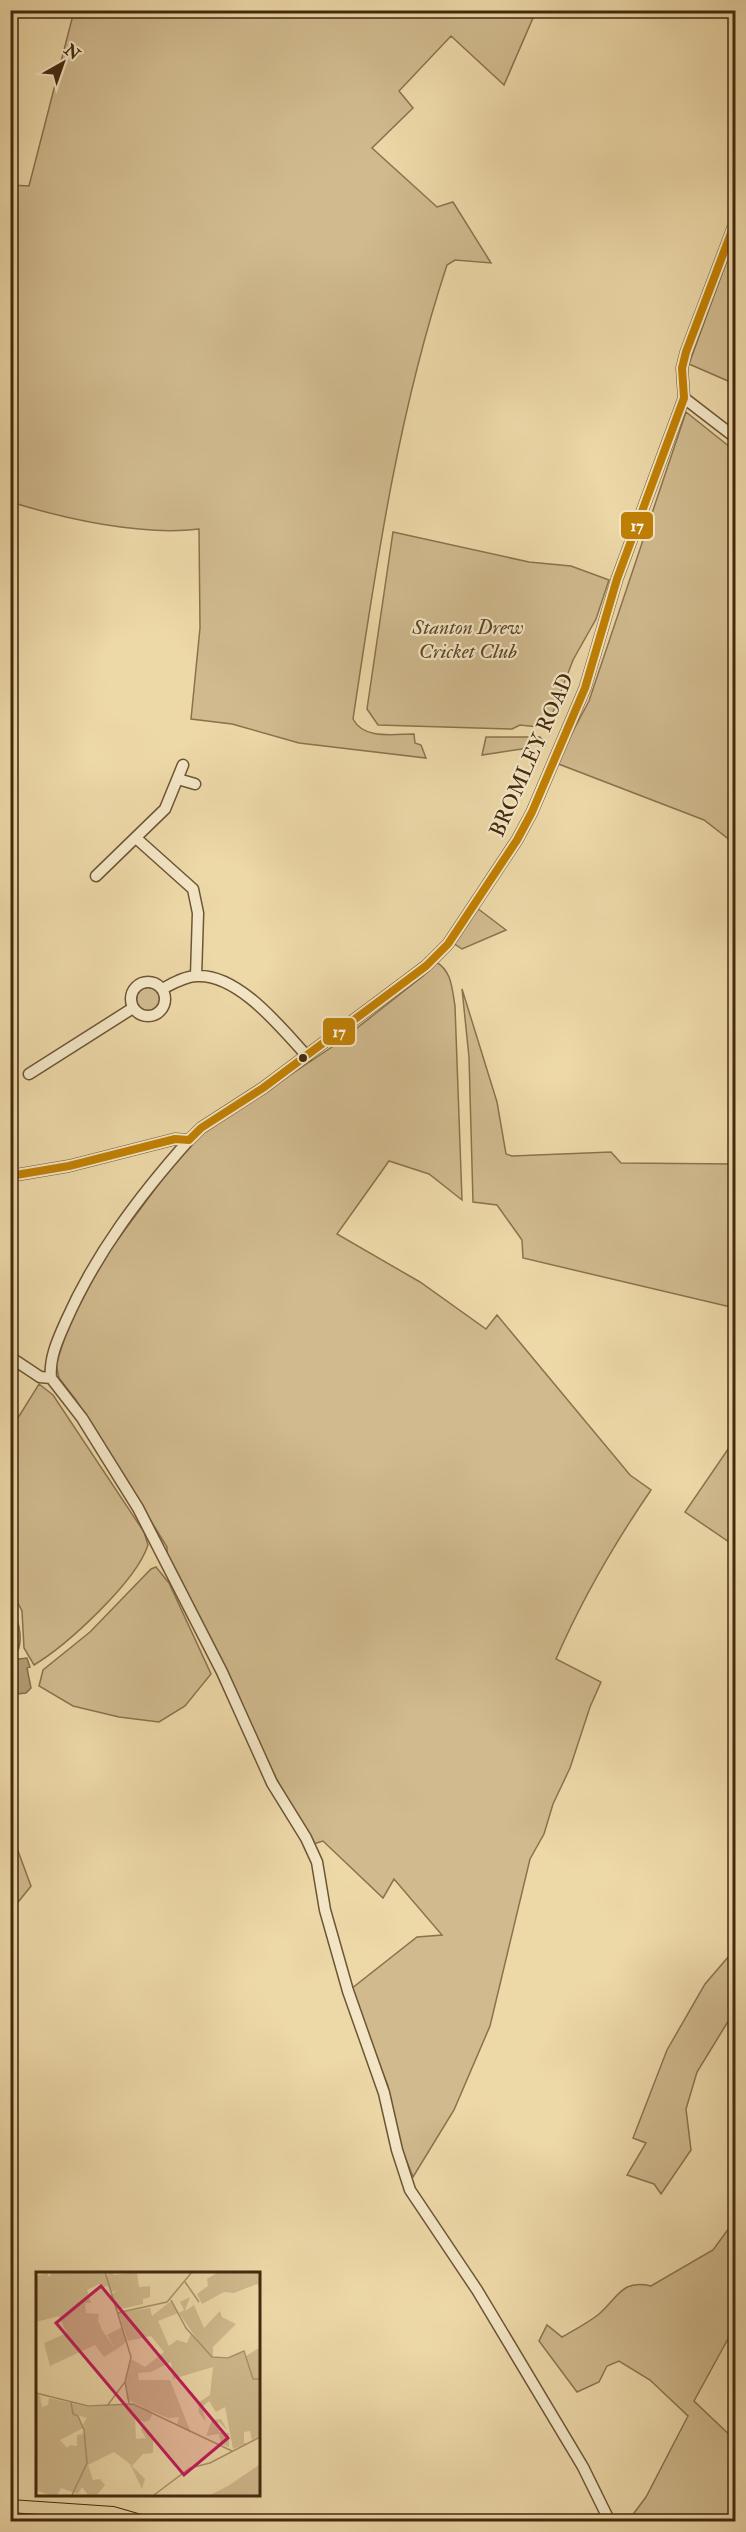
<svg xmlns="http://www.w3.org/2000/svg" width="746" height="2532" font-family="'IM FELL Double Pica',serif">
  <style>
    .green { fill: #d0ba8e; stroke: #8a724e; stroke-width: 1.5 }
    .water { fill: #b39c73; stroke: #866e4a; stroke-width: 1.5 }
    .lines { fill: none; stroke-linecap: round; stroke-linejoin: round }
    .minor-casing { stroke: #6e5534; stroke-width: 13 }
    .major-casing { stroke: #43290d; stroke-width: 14 }
    .minor { stroke: #f3e6c6; stroke-width: 10 }
    .major { stroke: #edd8a8; stroke-width: 12 }
    .bus-1-casing { stroke: #f3e6c6; stroke-width: 12 }
    .bus-1 { stroke: #c18004; stroke-width: 8 }
    .bus-dot { fill: #43290d; stroke: #f3e6c6; stroke-width: 2 }
    .labels { text-anchor: middle; dominant-baseline: central; stroke-width: 4.5; stroke-linejoin: round; paint-order: stroke }
    .park-label { font-size: 21px; font-style: italic; fill: #5f4627; stroke: #f3e6c6 }
    .street-label { font-size: 21px; fill: #43290d; stroke: #f3e6c6 }
    .inset-road { fill: none; stroke: #a9926a; stroke-width: 1.5 }
    .view { fill: #c2185b; fill-opacity: 0.15; stroke: #c2185b; stroke-width: 3 }
    .inset-edge { fill: none; stroke: #43290d; stroke-width: 3 }
    .line-badge { stroke: #f3e6c6; stroke-width: 2 }
    .badge-label { font-size: 16px; text-anchor: middle; font-weight: bold; fill: #fff }
  </style>
  <rect width="100%" height="100%" fill="#edd8a8"/>
  <filter id="stains"><feTurbulence type="fractalNoise" baseFrequency=".00333" numOctaves="4"/><feColorMatrix values="0 0 0 0 .2 0 0 0 0 .09 0 0 0 0 .02 0 0 0 .5 -.17"/></filter>
  <radialGradient id="worn" r=".72"><stop offset=".6" stop-color="#630" stop-opacity="0"/><stop offset="1" stop-color="#630" stop-opacity=".3"/></radialGradient>
  <!-- green -->
  <path class="green" d="M74,11H536L504,85L451,36L399,91L413,108L372,148L437,207L453,202L491,263L455,260L447,265C398,413 376,566 353,719C364,740 394,734 414,734L415,743L421,745L426,758L299,743L232,724L191,719L200,628L199,529C142,536 65,519 11,502V185L29,186Z
    M735,238V384L689,364Z
    M686,412L735,451V844L704,820L556,763L589,701Z
    M393,532L529,562L571,566L609,580L596,619L573,660L547,728L520,725L512,729L378,725L367,709Z
    M486,737H540L545,745L535,743L522,749L482,755Z
    M477,908L506,930L462,949L453,943Z
    M436,962C452,971 452,989 455,1006L462,1200L429,1174L389,1161L337,1234L420,1282L486,1329L497,1315L630,1475L651,1490C614,1544 582,1599 556,1659L601,1682L590,1707L570,1768L553,1804L544,1834L530,1859L490,2026L454,2110L413,2177L400,2144L388,2086L351,1989L417,1937L442,1935L394,1879L383,1898L323,1841L313,1844L276,1778L167,1555V1547L76,1400L59,1378L56,1364L69,1325L104,1258L181,1154L201,1134L338,1043L423,976Z
    M136 999a12 12 0 1 1 24 0a12 12 0 1 1-24 0Z
    M462,989L497,1102L506,1154L512,1156L611,1152L621,1163L735,1164V1308L523,1258L522,1240L497,1205L473,1202L469,1057Z
    M39,1384L53,1395L144,1532L148,1545C136,1582 67,1645 34,1665L24,1648L22,1611L11,1590V1429Z
    M735,1439V1546L685,1512Z
    M156,1567L169,1583L211,1674L185,1706L159,1722L119,1717L73,1706L39,1686L43,1670L90,1632L151,1569Z
    M11,1832L31,1886L11,1911H10Z
    M735,1949V2014L732,2015L697,2072L686,2109L691,2150L661,2194L654,2184L627,2175L646,2143L633,2138L667,2050L705,1984Z
    M732,2224L736,2226L735,2326L694,2401L735,2440V2521H628L646,2497L688,2416L650,2380L619,2361L607,2366L599,2382L577,2392L539,2341L547,2325L562,2337C574,2330 588,2323 599,2314C618,2298 621,2279 651,2286L713,2250Z"/>
  <!-- water -->
  <path class="water" d="M10,1603C19,1620 27,1646 11,1661Z
    M27,1658L30,1667L27,1668L31,1688L26,1693L17,1694L11,1689V1667L19,1659Z"/>
  <g class="lines">
    <!-- minor casing -->
    <g class="minor-casing">
      <path id="minor" d="M684,398L736,438
        M178,779L195,784
        M136,838L193,889L198,913L196,976
        M96,876L165,809L183,765
        M131 999a17 17 0 1 1 34 0a17 17 0 1 1-34 0Z
        M162,989C172,984 185,976 197,976C239,974 281,1028 307,1056
        M29,1074L133,1008
        M10,1176L69,1166L175,1139L189,1140L201,1128L263,1088L426,966L448,944L517,840L532,812L585,688L617,579L684,398L682,368L686,352L736,220
        M10,1357L40,1377L51,1378
        M51,1378L82,1418L138,1508L222,1672L272,1783L306,1838L317,1862L325,1910L348,1991L384,2093L397,2150L410,2190L477,2290L583,2467L610,2522
        M51,1378C49,1358 58,1339 66,1321C96,1253 140,1195 189,1140"/>
    </g>
    <!-- major casing -->
    <g class="major-casing">
      <path id="major" d="M10,2506L113,2513L144,2522"/>
    </g>
    <!-- minor -->
    <use href="#minor" class="minor"/>
    <!-- major -->
    <use href="#major" class="major"/>
    <!-- bus-1 casing -->
    <g class="bus-1-casing">
      <path id="bus-1" d="M10,1176L69,1166L175,1139L189,1140L201,1128L263,1088L426,966L448,944L517,840L532,812L585,688L617,579L684,398L682,368L686,352L736,220"/>
    </g>
    <!-- bus-1 -->
    <use href="#bus-1" class="bus-1"/>
  </g>
  <!-- markers -->
  <circle class="bus-dot" cx="303" cy="1058" r="5"/>
  <g class="labels">
    <!-- park labels -->
    <g class="park-label">
      <text x="468" y="627">Stanton Drew<tspan x="468" dy="24">Cricket Club</tspan></text>
    </g>
    <!-- street labels -->
    <g class="street-label">
      <text transform="translate(532 755) rotate(-66)">BROMLEY ROAD</text>
    </g>
  </g>
  <!-- overview -->
  <g transform="translate(36 2272)">
    <rect width="224" height="224" fill="#edd8a8"/>
    <path d="M17,0H65L71,4L73,0H78L77,3L101,0L103,15L114,14V25L107,27V32L80,38L75,22L81,19L74,20L72,14L65,16L63,12L51,18L55,31H49L50,41L63,42L62,48L66,58L79,77L71,63L86,55L91,69L84,75L68,85L59,73L14,94L8,71L31,61L23,44L0,50V4L11,1L13,5ZM182,0H223V15L221,12L198,21L188,20L166,32L161,22L172,14L171,7ZM154,25L149,39L158,33L168,56L184,39L186,45L200,52L177,75V85L168,76L176,85L192,87L206,79L210,84L223,76V164L216,168L214,159L208,160V171H212L197,177L189,135L180,140L173,129L166,135L170,150L163,141L162,131L174,123L177,95L137,107L135,90L115,100L102,101L103,108H134L155,161L141,153L143,145L132,146L113,138L117,141L114,148L108,150L99,146L100,167L110,166L105,158L107,153L117,163V181L107,182L96,194L109,207L106,217L94,192L78,180L52,193L57,208L64,207L69,213L61,223H52L46,215L42,222L25,216L21,223H13L0,218V122L4,123L6,135L12,133L13,126L52,135L91,132L92,136L93,132L110,137L91,127L89,109L95,87L109,95L128,80L115,64L92,69L82,41L114,36L116,44L135,29L142,41L122,49L133,74L141,68L151,71L155,62L167,76L143,41L148,38L144,30ZM41,143L51,146L47,152L49,162L41,163V174L34,173L31,176L24,168L47,156ZM185,147L192,159L182,149L183,160L193,161V175L185,172L183,162L170,164L176,148ZM223,193V223H174L192,214Z" fill="#d0ba8e" fill-rule="evenodd"/>
    <path class="inset-road" d="M69,0L95,85L89,110L71,134M149,10L163,30M135,28L150,56L176,85L192,86L208,79L217,107H224M81,41L131,30L156,0M89,110L93,131M0,121L52,134L97,132L196,179M35,130L37,142L42,144L48,158L51,191L36,223M118,223L154,196L174,191L224,165"/>
    <path class="view" d="M65,14L192,166L148,203L20,51Z"/>
    <rect width="224" height="224" class="inset-edge"/>
  </g>
  <g class="line-badge">
    <rect x="620" y="511" width="34" height="29" rx="6" fill="#c18004"/>
    <rect x="322" y="1017" width="34" height="29" rx="6" fill="#c18004"/>
  </g>
  <g class="badge-label">
    <text x="637" y="531">17</text>
    <text x="339" y="1037">17</text>
  </g>
  <!-- margin -->
  <rect width="746" height="2532" fill="none" stroke="#edd8a8" stroke-width="36"/>
  <rect x="12" y="12" width="722" height="2508" fill="none" stroke="#43290d" stroke-width="3"/>
  <rect x="18" y="18" width="710" height="2496" fill="none" stroke="#43290d" stroke-width="1.5"/>
  <!-- north arrow -->
  <g transform="translate(63 63) rotate(40)" stroke="#f3e6c6" stroke-width="4.5" paint-order="stroke">
  <path d="M0-4.5L10 22L0 15L-10 22Z" fill="#43290d"/>
  <text y="-9" font-size="16" font-weight="bold" text-anchor="middle" fill="#43290d">N</text>
  </g>
  <rect width="100%" height="100%" filter="url(#stains)"/>
  <rect width="100%" height="100%" fill="url(#worn)"/>
</svg>
